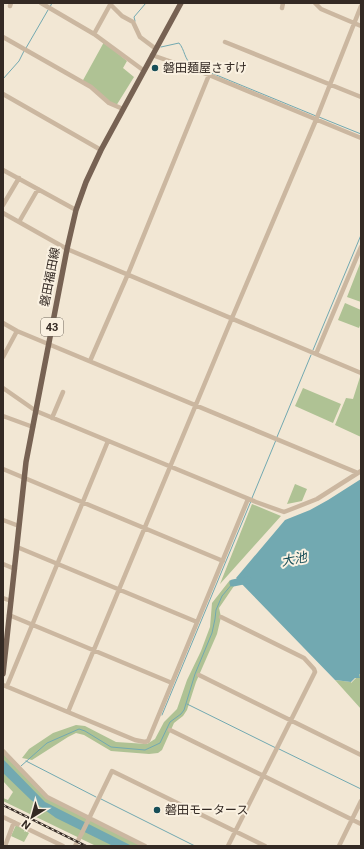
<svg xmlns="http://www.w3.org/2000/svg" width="364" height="849" font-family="Roboto,'Noto Sans JP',sans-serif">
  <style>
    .green { fill: #afc294 }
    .water { fill: #72a9b1 }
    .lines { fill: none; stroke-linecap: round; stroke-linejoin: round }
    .stream { stroke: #72a9b1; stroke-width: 1 }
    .river { stroke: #72a9b1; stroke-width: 7 }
    .minor { stroke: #cbb7a0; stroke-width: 4.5 }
    .major { stroke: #776253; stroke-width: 5.5 }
    .rail-casing { stroke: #342a24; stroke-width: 2.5 }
    .rail { stroke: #faf1e1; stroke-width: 1; stroke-dasharray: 3; stroke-linecap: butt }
    .poi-dot { fill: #174e58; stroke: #faf1e1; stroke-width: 1.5 }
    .labels { text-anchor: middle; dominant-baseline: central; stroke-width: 4; stroke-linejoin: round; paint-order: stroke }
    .shield { fill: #faf1e1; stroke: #6f665d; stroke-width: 1 }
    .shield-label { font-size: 11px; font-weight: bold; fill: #342a24 }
    .poi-label { font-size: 12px; fill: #342a24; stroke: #faf1e1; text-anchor: start }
    .street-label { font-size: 12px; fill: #342a24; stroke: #faf1e1 }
    .water-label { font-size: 13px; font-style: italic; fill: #174e58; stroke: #faf1e1 }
  </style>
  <rect width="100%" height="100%" fill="#f2e7d4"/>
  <!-- green -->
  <path class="green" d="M104,42L127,61L123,68L134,77L116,106L82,82Z
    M361,261V302L347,297Z
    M345,303L361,310V323L359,328L338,320Z
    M360,377H361V437L335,425L346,398L353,399Z
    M303,388L341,404L333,423L295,406Z
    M295,484L307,489L302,501L287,504Z
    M252,504L281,516L220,584Z
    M230,580L234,586L219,608L221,617L217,634L196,682L187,710L183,716L174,723L162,750L158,753L149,754L111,751L84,735L76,733L68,737L32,760L22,758L29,749L53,733L76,725L85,726L116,742L147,744L155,739L164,722L177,709L187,680L201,651L210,627L212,603Z
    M361,673V709L335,680L351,682V683Z
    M3,751L48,798L145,846H96L3,801V798L8,800L13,792L3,781Z
    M16,825L29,833L24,842L11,836Z"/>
  <!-- water -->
  <path class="water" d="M361,479V673L359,675L360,678H355L351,682L335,680L236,578L285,520L310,510L328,500Z
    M3,759L45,802L132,846H113L56,818L31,800L3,773Z"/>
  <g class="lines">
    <!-- stream -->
    <path class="stream" d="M50,7L52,3
      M135,21L134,17L146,3
      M161,47L179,43C185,50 184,59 192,65L316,116
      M26,48L48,10
      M3,79L19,61L24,51
      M319,117L361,134
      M313,350L361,235
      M277,437L311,355
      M252,498L276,440
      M187,704L276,748
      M162,715L251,501
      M279,749L361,789
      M26,761L96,797
      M21,766L47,743L79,729L85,731L111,747L145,750L160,743L170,722L181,714L184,710L195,674L212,633L215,619L216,610L222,596L233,583
      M101,799L195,846"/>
    <!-- river -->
    <path class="river" d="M233,583L248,580"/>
    <!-- minor -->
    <path class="minor" d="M41,3L94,34L143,70
      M315,3L321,9L361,26
      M111,5L122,16L133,22L140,37L156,49
      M10,6L11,3
      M282,8L283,3
      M94,34L111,3
      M3,37L91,87L109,103L123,109
      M225,42L361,97
      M152,55L209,75L361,138
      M3,94L101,150
      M3,170L76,210
      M3,205L19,178
      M3,213L67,249L361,373
      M19,222L38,189
      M3,323L17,331L358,473
      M316,354L361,247
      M3,357L17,331
      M90,361L128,274L209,75
      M3,388L36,411L256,502L284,512L317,499L361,471
      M3,416L33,427
      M52,418L63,392
      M3,469L223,561
      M3,520L19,526
      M17,547L197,622
      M3,564L15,569
      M3,598L11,601
      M9,615L172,683
      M221,617L304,658L314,669L315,672L228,846
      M199,675L361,755
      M3,685L135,740L145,742L148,741L248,499
      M7,686L108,441
      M68,712L232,318L316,120L361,6
      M170,730L361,824
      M3,751L47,797L145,846
      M3,817L63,846
      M5,846L14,822
      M75,846L81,835L112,771L265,846
      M339,846L361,801"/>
    <!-- major -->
    <path class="major" d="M3,674L26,462L67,249L76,210L86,182L101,150L181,3"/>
    <!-- rail casing -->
    <g class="rail-casing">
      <path id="rail" d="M3,805L86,846"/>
    </g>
    <!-- rail -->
    <use href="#rail" class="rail"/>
  </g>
  <!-- markers -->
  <g class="poi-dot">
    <circle cx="155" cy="68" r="4"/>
    <circle cx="157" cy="810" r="4"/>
  </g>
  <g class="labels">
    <!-- shield labels -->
    <rect class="shield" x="41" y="318" width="22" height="18" rx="3"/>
    <g class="shield-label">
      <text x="52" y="327">43</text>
    </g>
    <!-- poi labels -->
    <g class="poi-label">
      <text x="163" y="68">磐田麺屋さすけ</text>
      <text x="165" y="810">磐田モータース</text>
    </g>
    <!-- street labels -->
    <g class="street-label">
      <text transform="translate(50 277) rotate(-79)">磐田福田線</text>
    </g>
    <!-- water labels -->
    <g class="water-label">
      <text transform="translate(294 559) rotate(-11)">大池</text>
    </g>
  </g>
  <!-- border -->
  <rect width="364" height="849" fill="none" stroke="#342a24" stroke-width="8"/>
  <!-- north arrow -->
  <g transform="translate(32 817) rotate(217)" stroke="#faf1e1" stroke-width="3" paint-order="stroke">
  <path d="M0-3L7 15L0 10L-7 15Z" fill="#342a24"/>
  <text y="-6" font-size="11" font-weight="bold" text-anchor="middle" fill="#342a24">N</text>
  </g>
</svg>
